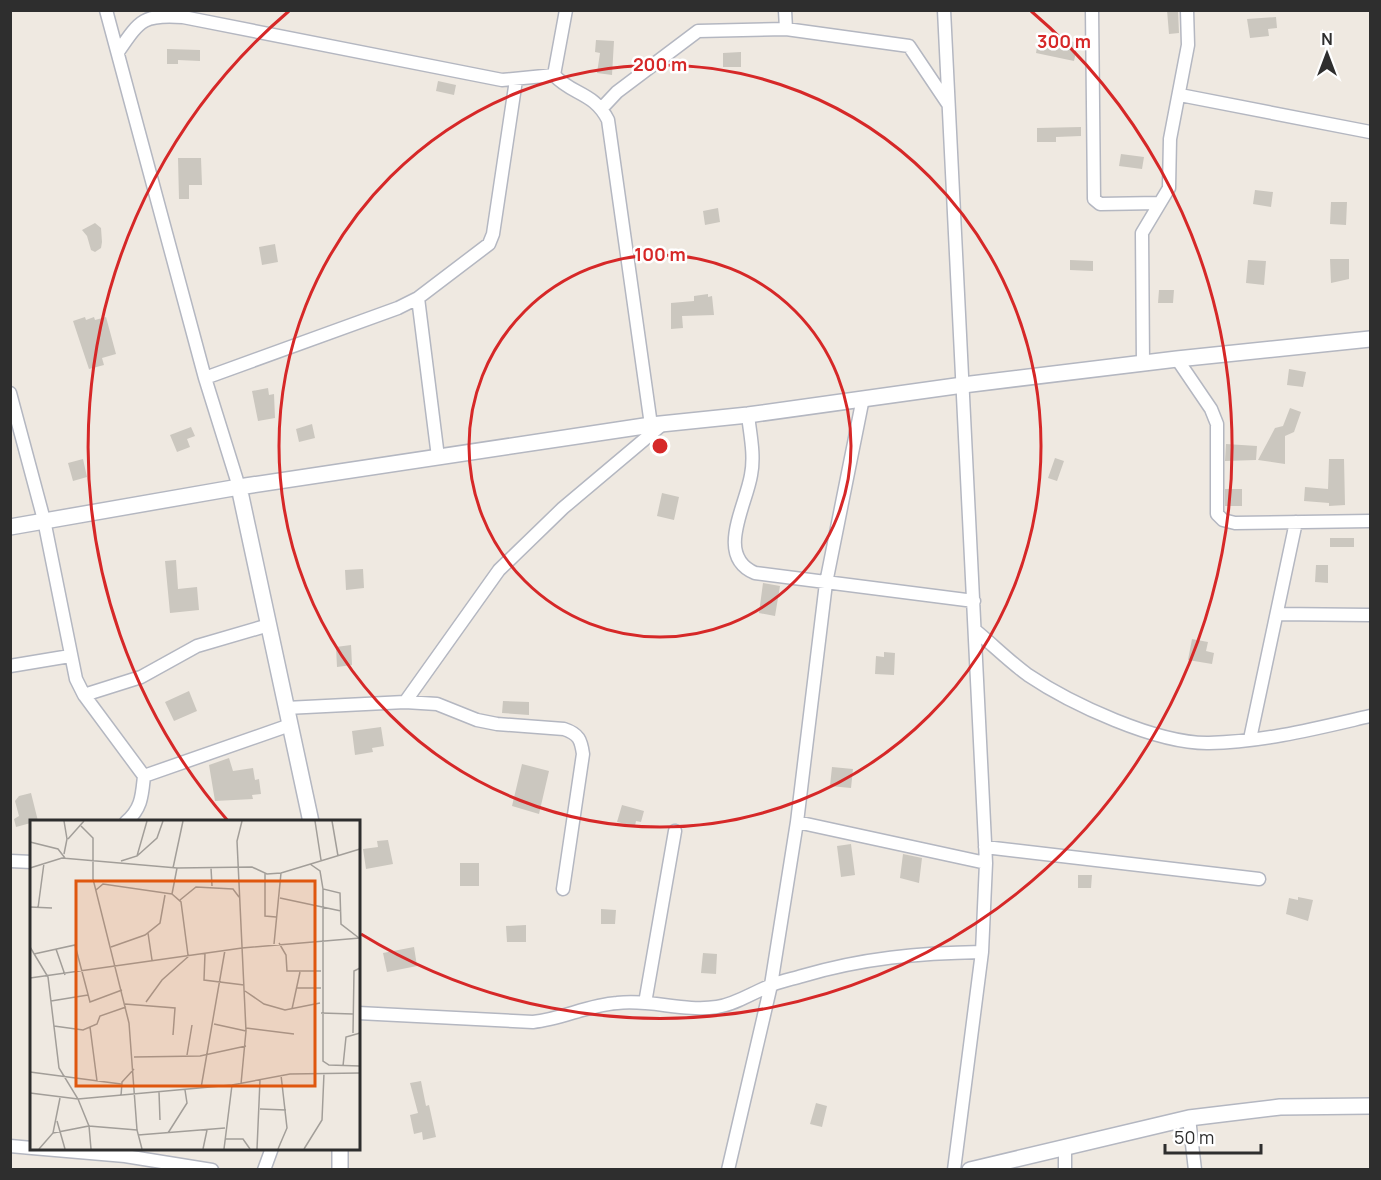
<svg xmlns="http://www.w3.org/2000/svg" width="1381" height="1180" font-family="Manrope,sans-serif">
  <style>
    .building { fill: #cbc7bf }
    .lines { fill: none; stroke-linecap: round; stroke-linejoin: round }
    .minor-casing { stroke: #b4b7c1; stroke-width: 15 }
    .tertiary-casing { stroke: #b4b7c1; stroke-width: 18 }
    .minor { stroke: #fff; stroke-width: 12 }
    .tertiary { stroke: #fff; stroke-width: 15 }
    .ring { fill: none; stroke: #d62828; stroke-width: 3 }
    .inset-road { fill: none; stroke: #a29e99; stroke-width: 1.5 }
    .view { fill: #df570e; fill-opacity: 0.15; stroke: #df570e; stroke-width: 3 }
    .inset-edge { fill: none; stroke: #2e2e2e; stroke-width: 3 }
    .centre { fill: #d62828; stroke: #fff; stroke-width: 3 }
    .ring-label { font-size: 18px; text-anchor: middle; font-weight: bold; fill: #d62828; stroke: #fff; stroke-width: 5; stroke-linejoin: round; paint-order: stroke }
  </style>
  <rect width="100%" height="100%" fill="#efe9e1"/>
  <!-- building -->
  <path class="building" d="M1167,10H1178L1179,33L1169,34Z
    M1276,17L1277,28L1268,29L1269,36L1250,38L1247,19Z
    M596,40L614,41L612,75L597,73L600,53L595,52Z
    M1066,40L1078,43L1074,61L1036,53L1038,41L1065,46Z
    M167,49L200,50V61L178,60V64H167Z
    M741,52V67H723V53Z
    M438,81L456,85L454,95L436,91Z
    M1081,127V136L1056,137V142H1037V128Z
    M1121,154L1144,157L1142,169L1119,166Z
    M178,158H201L202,185H189V199H179Z
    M1255,190L1273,192L1271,207L1253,204Z
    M1331,202H1347L1346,225L1330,224Z
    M718,208L720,222L705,225L703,211Z
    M95,223L101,228L102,242L101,248L95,252L91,250L87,236L82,230Z
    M275,244L278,262L262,265L259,247Z
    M1330,259H1349V279L1331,283Z
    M1070,260L1093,261V271L1070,270Z
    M1248,260L1266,261L1264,285L1246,283Z
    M1159,290H1174L1173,303H1158Z
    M708,294V297L712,296L714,315L682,316L683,328L671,329V303L694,301V296Z
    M85,317L86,320L94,317L95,320L106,317L116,354L102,358L104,365L89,369L73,321Z
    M1289,369L1306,372L1303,387L1287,385Z
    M268,388L269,395L274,394L275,418L258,421L252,391Z
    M1290,408L1301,412L1294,432L1285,436V464L1258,460L1275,428L1283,426Z
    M312,424L315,438L299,442L296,429Z
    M191,427L195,436L187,439L190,447L177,452L170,435Z
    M1226,444L1257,446L1256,460L1225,461Z
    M1055,458L1064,461L1057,481L1048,478Z
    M83,459L87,477L73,481L68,463Z
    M1329,459H1344L1345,505L1329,506V503L1304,501L1305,487L1328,489Z
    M1225,489H1242V506H1225Z
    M662,493L679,497L674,520L657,516Z
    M1330,538H1354V547H1330Z
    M176,560L178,589L197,587L199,610L170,613L165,561Z
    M1316,565H1328V583L1315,582Z
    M363,569L364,588L346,590L345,570Z
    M763,583L780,586L775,616L759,613Z
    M1192,639L1208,642L1206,651L1214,653L1212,664L1188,660Z
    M351,645L352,665L337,667L336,647Z
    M884,652L895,653L894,675L875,674L876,656L884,657Z
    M189,691L197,711L174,721L165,702Z
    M503,701L529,702V715L502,713Z
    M381,727L384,746L372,748L373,752L355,755L352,731Z
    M229,758L233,771L253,768L255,780L259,779L261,794L252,795L253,799L215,801L209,765Z
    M522,764L549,771L539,814L512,806Z
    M832,767L853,769L851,788L830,786Z
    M31,793L38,821L16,827L14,819L19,816L15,801L19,796Z
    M622,805L644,811L641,822L636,821L635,826L617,822Z
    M388,840L393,864L366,869L363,849L378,847L377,841Z
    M851,844L855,875L841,877L837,846Z
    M903,854L922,858L919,883L900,878Z
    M460,863H479V886H460Z
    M1078,875H1092L1091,888H1078Z
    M1298,897L1313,900L1308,921L1286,914L1289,898L1298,900Z
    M601,909L616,910L615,924H601Z
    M526,925V942H507L506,926Z
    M414,947L417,966L387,972L383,953Z
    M703,953L717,954L716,974L701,973Z
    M421,1081L426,1106L429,1105L436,1137L423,1140L422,1132L414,1134L410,1115L418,1113L410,1083Z
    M816,1103L827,1106L822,1127L810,1124Z"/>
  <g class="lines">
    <!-- minor casing -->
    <g class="minor-casing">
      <path id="minor" d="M106,10L205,378L239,487
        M566,10L554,75C572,95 594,92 608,120L651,425
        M785,10L786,29
        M944,10L986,863L982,952L954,1170
        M1092,10L1094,199L1100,204L1159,203
        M118,52C140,20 143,14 183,17L502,80L554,75
        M1180,95L1370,132
        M602,108L617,92L698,31L786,29L909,46L948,104
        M418,298L438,457
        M1177,359L1211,409L1217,424V514L1223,520L1235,523L1370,521
        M1143,363L1142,233L1169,188L1170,139L1188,45L1187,10
        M205,378L398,308L418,298L489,244L493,234L516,80
        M10,393L44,520L76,679L84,695L141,677L197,646L269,625
        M748,415C750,434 755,455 751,475C746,506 715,556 755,573L974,601
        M1277,614L1370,615
        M976,631C993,645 1010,662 1028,675C1071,704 1157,744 1209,743C1264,742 1318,728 1370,716
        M10,666L70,656
        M84,695L144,776
        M405,702L499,570L563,508L664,423
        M286,708L405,702L437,704L477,720L497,724L564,729C579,734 581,740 583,754L563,889
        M1250,739L1296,522
        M126,822C142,808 142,795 144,776L290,725
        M797,822L986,863
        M985,847L1259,879
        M10,861L32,862
        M645,1003L675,831
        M358,1013L533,1022C562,1019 588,1005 617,1003C651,999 683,1012 717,1007C737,1004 753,992 772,985C781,981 792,979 802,976C863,958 918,953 982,952
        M1189,1118L1195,1170
        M10,1146L32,1148
        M32,1148L125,1156L212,1170
        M1065,1149V1170
        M264,1170L272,1148
        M728,1170L771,985L797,822L826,583L863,398"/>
    </g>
    <!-- tertiary casing -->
    <g class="tertiary-casing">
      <path id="tertiary" d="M239,487L311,822
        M10,527L239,487L651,425L748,415L963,385L1177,359L1370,339
        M340,1148V1170
        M970,1170L1189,1118L1280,1107L1370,1106"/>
    </g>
    <!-- minor -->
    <use href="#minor" class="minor"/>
    <!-- tertiary -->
    <use href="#tertiary" class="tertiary"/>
  </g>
  <!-- distance rings -->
  <g class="ring">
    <circle cx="660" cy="446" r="191"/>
    <circle cx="660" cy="446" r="381"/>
    <path d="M228 821A572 572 0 0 1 289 11M1031 11A572 572 0 0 1 361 934"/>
  </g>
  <!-- overview -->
  <g transform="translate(30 820)">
    <rect width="330" height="330" fill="#efe9e1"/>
    <path class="inset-road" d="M34,1L37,19L34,34M285,1L291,40M302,1L308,36M51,6L63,18V59L99,203L107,310L112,329M38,19L54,1M0,22L28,29L35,38M107,36L127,18L133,1M91,41L107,36L117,1M280,44L290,51L293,69L310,73L311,104L329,118M0,48L32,38L147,48L222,47L237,54L251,53L330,29M143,48L153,1M147,48L142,74L151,82L158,135M181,48L182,66M235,53V96L246,97M293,69V241L299,245L330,246M66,70L73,64L142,74M250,78L311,91M150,80L166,67L203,69L209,77M0,87L22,88M8,88L14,43M118,113L122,140M249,123L256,135L257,151H291M244,124L251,53M0,127L18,157L29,248L48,279L59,306L107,310M81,127L115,115L130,103L135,75M26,129L35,155M175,133L174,160L214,165M4,134L45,125L60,182L92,170M0,158L212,128L330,118M267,168H291M215,171L234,184L255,190L290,183M21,181L58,175M116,182L132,160L160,135M95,184L145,188L143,215M262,189L270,152M291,193L323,194M184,204L216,211M24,206L53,210L67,204L70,196L96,187M60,207L67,261M216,208L264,214M323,213L324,151L330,148M157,235L162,205M104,237L170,236L216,226M313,246L316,217L330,213M0,252L91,264M211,264L216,211L207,21L212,1M171,268L195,130M129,272L130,300M0,273L48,279L202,265L260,254L330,253M91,276L92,262L104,249M230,289L256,290M27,301L35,329M23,313L59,306L61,329M138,313L157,283L155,270M108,315L195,308M195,319H213L220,329M9,329L23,313L30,278M173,329L177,310M194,329L202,265M227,329L230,260M248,329L257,308L251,255M274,329L292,300L294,253"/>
    <path class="view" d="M46,61H285V266H46Z"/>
    <rect width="330" height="330" class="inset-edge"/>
  </g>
  <circle cx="660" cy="446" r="9" class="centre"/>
  <g class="ring-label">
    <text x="1064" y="48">300 m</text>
    <text x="660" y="71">200 m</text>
    <text x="660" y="261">100 m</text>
  </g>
  <!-- border -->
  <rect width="1381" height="1180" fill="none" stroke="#2e2e2e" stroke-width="24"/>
  <!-- north arrow -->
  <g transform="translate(1327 54)" stroke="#ffffff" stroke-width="4.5" paint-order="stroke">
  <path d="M0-4.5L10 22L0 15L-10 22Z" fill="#2e2e2e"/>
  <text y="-9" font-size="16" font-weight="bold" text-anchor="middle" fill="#2e2e2e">N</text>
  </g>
  <!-- scale -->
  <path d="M1165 1144v9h96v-9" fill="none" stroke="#2e2e2e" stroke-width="3"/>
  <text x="1174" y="1144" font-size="18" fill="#2e2e2e" stroke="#ffffff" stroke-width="4.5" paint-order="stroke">50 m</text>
</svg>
